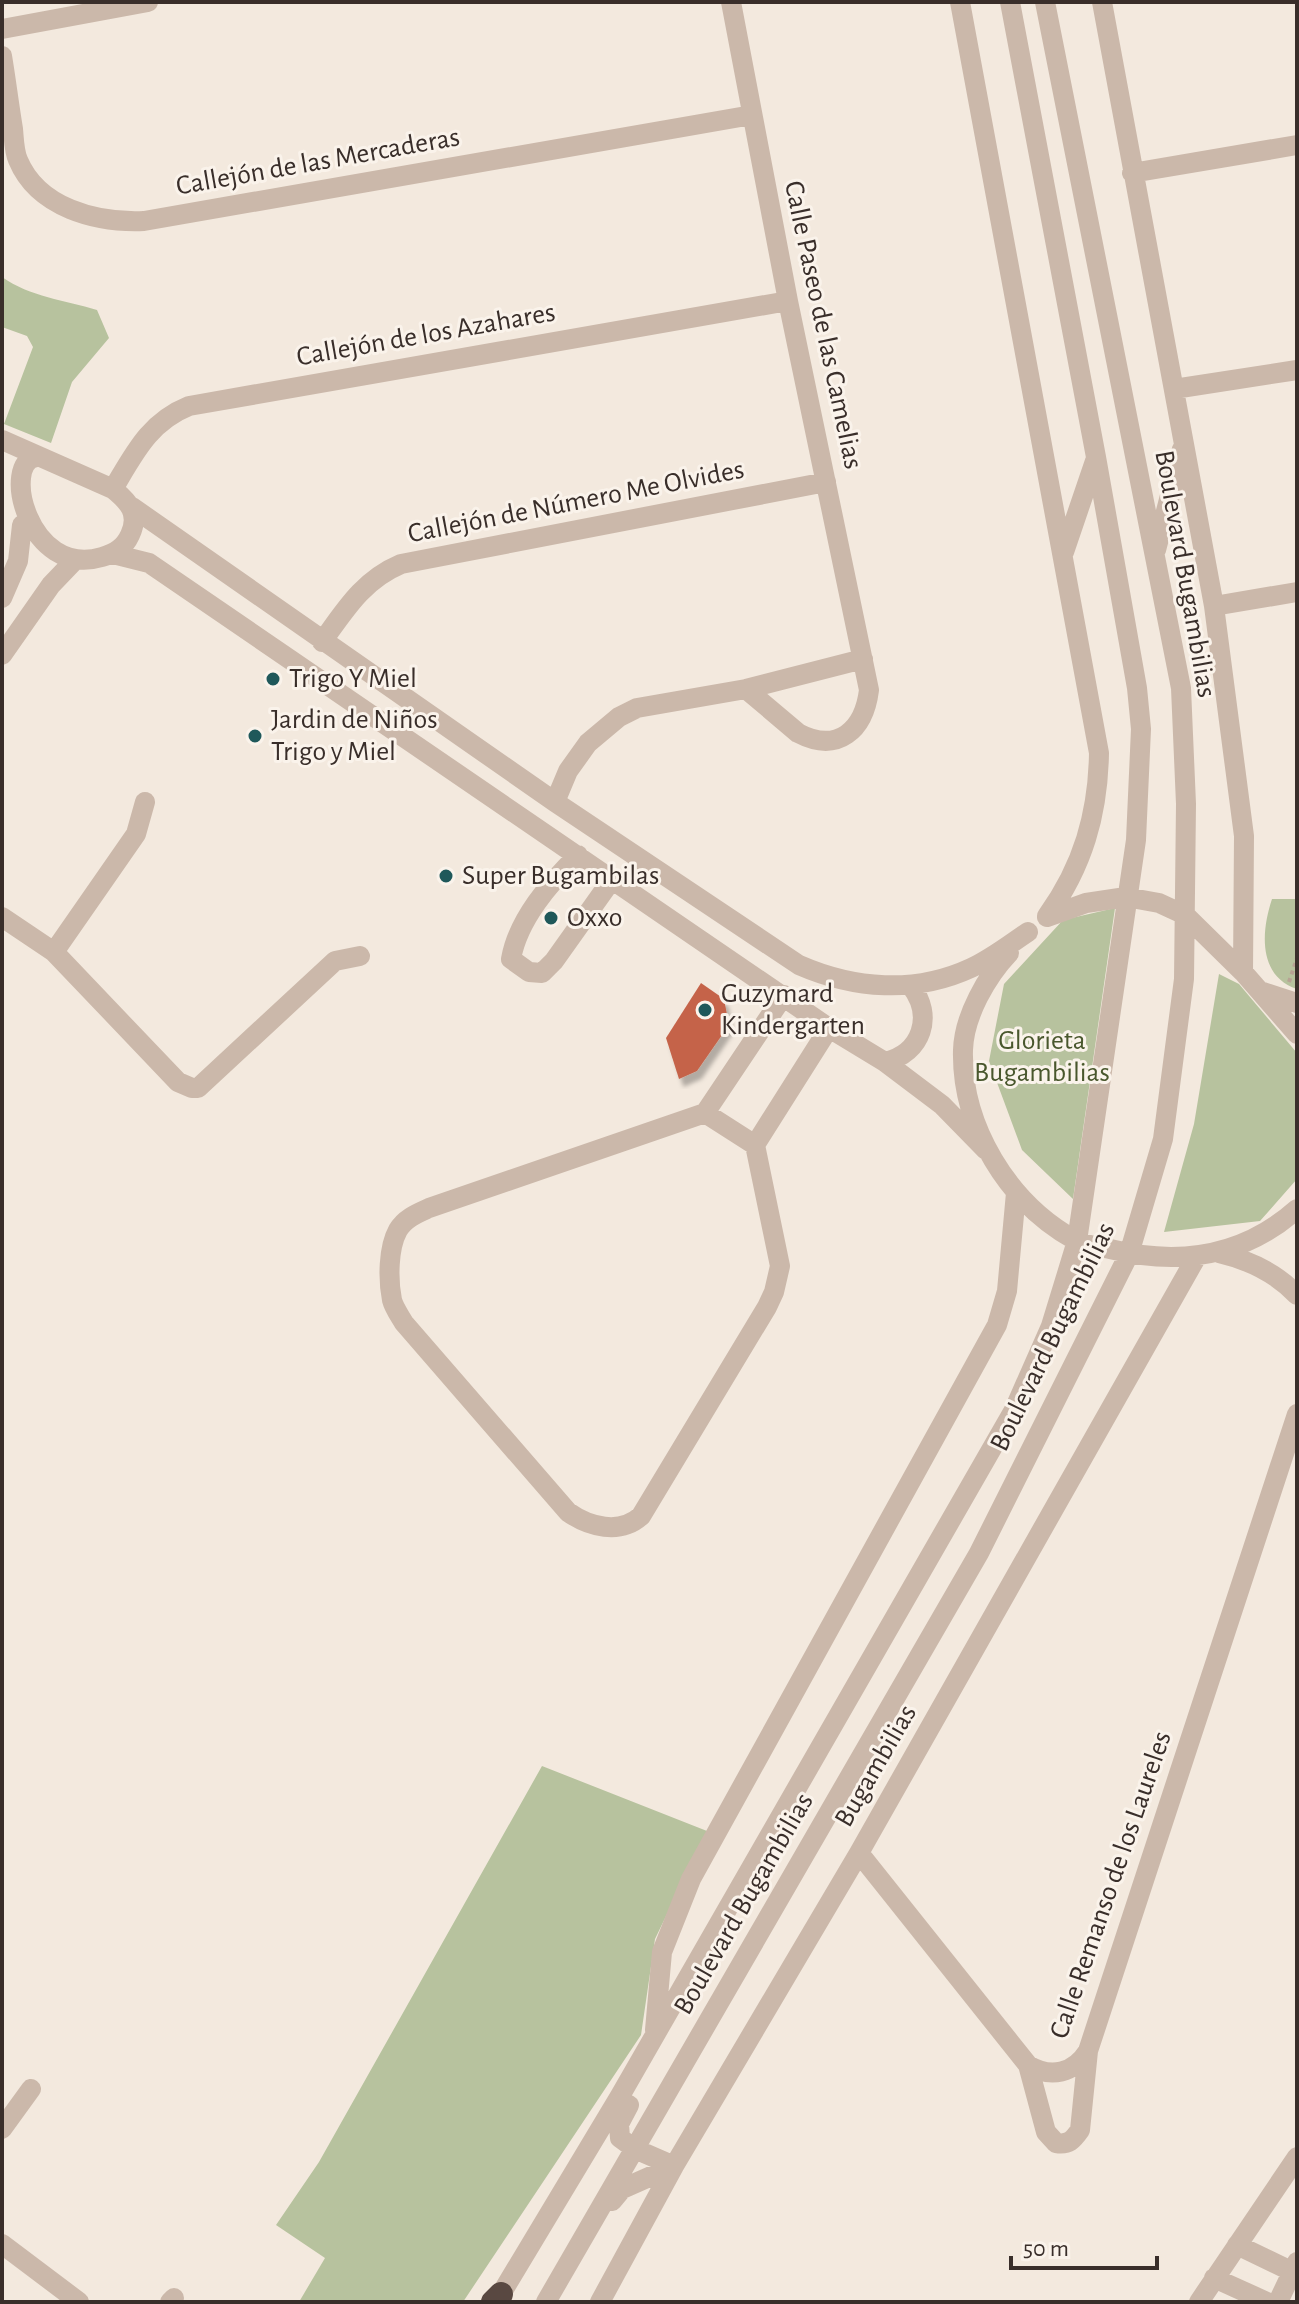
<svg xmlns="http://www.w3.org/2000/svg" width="1299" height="2304" font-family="'Alegreya Sans',sans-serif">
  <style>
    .green { fill: #b7c29e }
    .building { fill: #c5644a; filter: url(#shadow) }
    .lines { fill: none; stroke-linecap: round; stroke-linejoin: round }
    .path { stroke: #b7a294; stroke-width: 4; stroke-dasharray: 4 4; stroke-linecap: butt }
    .minor { stroke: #cbb8aa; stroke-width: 20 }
    .highway { stroke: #594841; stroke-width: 24 }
    .poi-dot { fill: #1f585a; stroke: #faf3eb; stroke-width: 3 }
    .labels { text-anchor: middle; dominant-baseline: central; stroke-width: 6; stroke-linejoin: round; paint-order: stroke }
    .street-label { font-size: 28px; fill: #392e2a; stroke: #faf3eb }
    .poi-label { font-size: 28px; fill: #392e2a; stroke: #faf3eb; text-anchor: start }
    .park-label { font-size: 28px; fill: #49572d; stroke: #faf3eb }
  </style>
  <defs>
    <filter id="shadow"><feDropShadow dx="4.5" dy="8" stdDeviation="2" flood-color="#0004"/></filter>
  </defs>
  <rect width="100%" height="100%" fill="#f3e9de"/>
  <!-- green -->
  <path class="green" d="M2,277C30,297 65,300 97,310L109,338L72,382L51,443L4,424L33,347L27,336L2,327Z
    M1272,899H1297V989C1258,976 1261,932 1272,899Z
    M1115,908L1073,1199L1022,1150L989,1061L1004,984L1063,920Z
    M1219,974L1239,984L1297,1053V1179L1260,1221L1164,1232L1194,1124Z
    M542,1766L707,1831L655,1939L641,2035L463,2302H299L325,2258L276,2225L319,2162Z"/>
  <!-- building -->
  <path class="building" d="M701,983L724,999L729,1025L697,1071L679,1079L666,1038Z"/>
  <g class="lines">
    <!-- path -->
    <path class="path" d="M1289,982L1297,958"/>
    <!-- minor -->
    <path class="minor" d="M731,2L788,301L869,690C864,730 838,754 798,733L746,689
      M960,2L1099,753C1098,814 1083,866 1047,916
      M1102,2L1214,606L1244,836L1243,972
      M2,29L148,2
      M2,56C6,80 9,105 13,129C14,139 14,151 18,160C38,208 96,223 144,221L752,115
      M1132,173L1297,145
      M1174,389L1297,370
      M2,440L113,489C129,502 140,514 130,535C124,548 115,553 102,557C28,579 0,460 37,457
      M113,489C134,454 149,422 189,406L788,301
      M132,507L555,802L799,965C854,989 915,994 971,968C991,959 1010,944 1028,932
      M1156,550L1182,449
      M1064,552L1095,461
      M113,554L149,563L829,1028L885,1062L942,1105L986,1150
      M2,598L18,561L22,525
      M1214,606L1297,592
      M322,642C345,610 363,580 401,564L826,482
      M2,655L51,585L74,561
      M555,802L568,771L588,743L619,717L637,708L746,689L863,659
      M578,855C550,883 518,919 511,959L529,972L542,973L554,961L613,878
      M2,917L54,952L178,1082L192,1088H198L335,961L360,956
      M1047,917L1086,903L1126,897L1159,903L1185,915L1243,972L1297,1034
      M54,952L136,834L145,802
      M1009,953C987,976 964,1016 963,1050C961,1126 1008,1203 1075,1240C1085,1245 1098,1247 1110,1249C1179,1266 1243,1257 1297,1209
      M1263,992L1297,1003
      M784,995L705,1113L429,1208C418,1213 405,1218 398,1230C388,1248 388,1280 392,1300C394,1308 400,1316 404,1323L568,1512C589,1527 620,1535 641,1516L767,1307L774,1292L780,1266L755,1145L829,1028
      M885,1062C922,1053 934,1016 911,986
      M705,1113L755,1145
      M1219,1253C1249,1260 1275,1272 1297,1295
      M859,1853L1028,2065C1051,2079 1074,2073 1088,2051L1297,1414
      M655,2030L662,1952L691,1879L997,1325L1007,1291L1016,1193
      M1028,2065L1046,2132L1056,2143C1069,2145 1073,2140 1080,2130L1088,2051
      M629,2105L619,2124L620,2138L635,2149L674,2166
      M2,2129L31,2089
      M612,2201L622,2189L674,2166
      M2,2244L79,2302
      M1237,2245L1297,2274
      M1214,2278L1267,2302
      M501,2294L620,2096L1014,1410L1051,1326L1077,1241L1136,840L1141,729L1137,688L1096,457L1010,2
      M170,2302L174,2298
      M546,2302L979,1553L1129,1254L1163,1139L1184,979L1186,804L1181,688L1045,2
      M600,2302L674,2166L859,1853L1197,1256
      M1199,2302L1297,2157
      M1278,2302L1297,2262"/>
    <!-- highway -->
    <path class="highway" d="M493,2302L501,2294"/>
  </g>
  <!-- markers -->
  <g class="poi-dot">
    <circle cx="273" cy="679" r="8"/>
    <circle cx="255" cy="736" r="8"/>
    <circle cx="446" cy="876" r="8"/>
    <circle cx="551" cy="918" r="8"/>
    <circle cx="705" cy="1010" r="8"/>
  </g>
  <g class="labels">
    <!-- street labels -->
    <g class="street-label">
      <text transform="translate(318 162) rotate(-10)">Callejón de las Mercaderas</text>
      <text transform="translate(823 325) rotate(78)">Calle Paseo de las Camelias</text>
      <text transform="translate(426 335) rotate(-10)">Callejón de los Azahares</text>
      <text transform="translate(576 502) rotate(-11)">Callejón de Número Me Olvides</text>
      <text transform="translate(1185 574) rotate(80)">Boulevard Bugambilias</text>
      <text transform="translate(1053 1337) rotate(-64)">Boulevard Bugambilias</text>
      <text transform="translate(876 1766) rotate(-60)">Bugambilias</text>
      <text transform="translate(1111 1885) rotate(-71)">Calle Remanso de los Laureles</text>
      <text transform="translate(744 1904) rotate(-60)">Boulevard Bugambilias</text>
    </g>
    <!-- poi labels -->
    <g class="poi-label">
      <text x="289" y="679">Trigo Y Miel</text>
      <text x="271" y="720">Jardin de Niños<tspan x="271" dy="32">Trigo y Miel</tspan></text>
      <text x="462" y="876">Super Bugambilas</text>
      <text x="567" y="918">Oxxo</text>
      <text x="721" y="994">Guzymard<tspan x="721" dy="32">Kindergarten</tspan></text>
    </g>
    <!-- park labels -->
    <g class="park-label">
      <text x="1042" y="1041">Glorieta<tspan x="1042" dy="32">Bugambilias</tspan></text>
    </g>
  </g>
  <!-- border -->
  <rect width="1299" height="2304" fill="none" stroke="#392e2a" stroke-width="8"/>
  <!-- scale -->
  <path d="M1011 2256v12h146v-12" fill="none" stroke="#392e2a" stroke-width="4"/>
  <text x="1023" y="2256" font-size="24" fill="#392e2a" stroke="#faf3eb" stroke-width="6" paint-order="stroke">50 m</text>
</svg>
